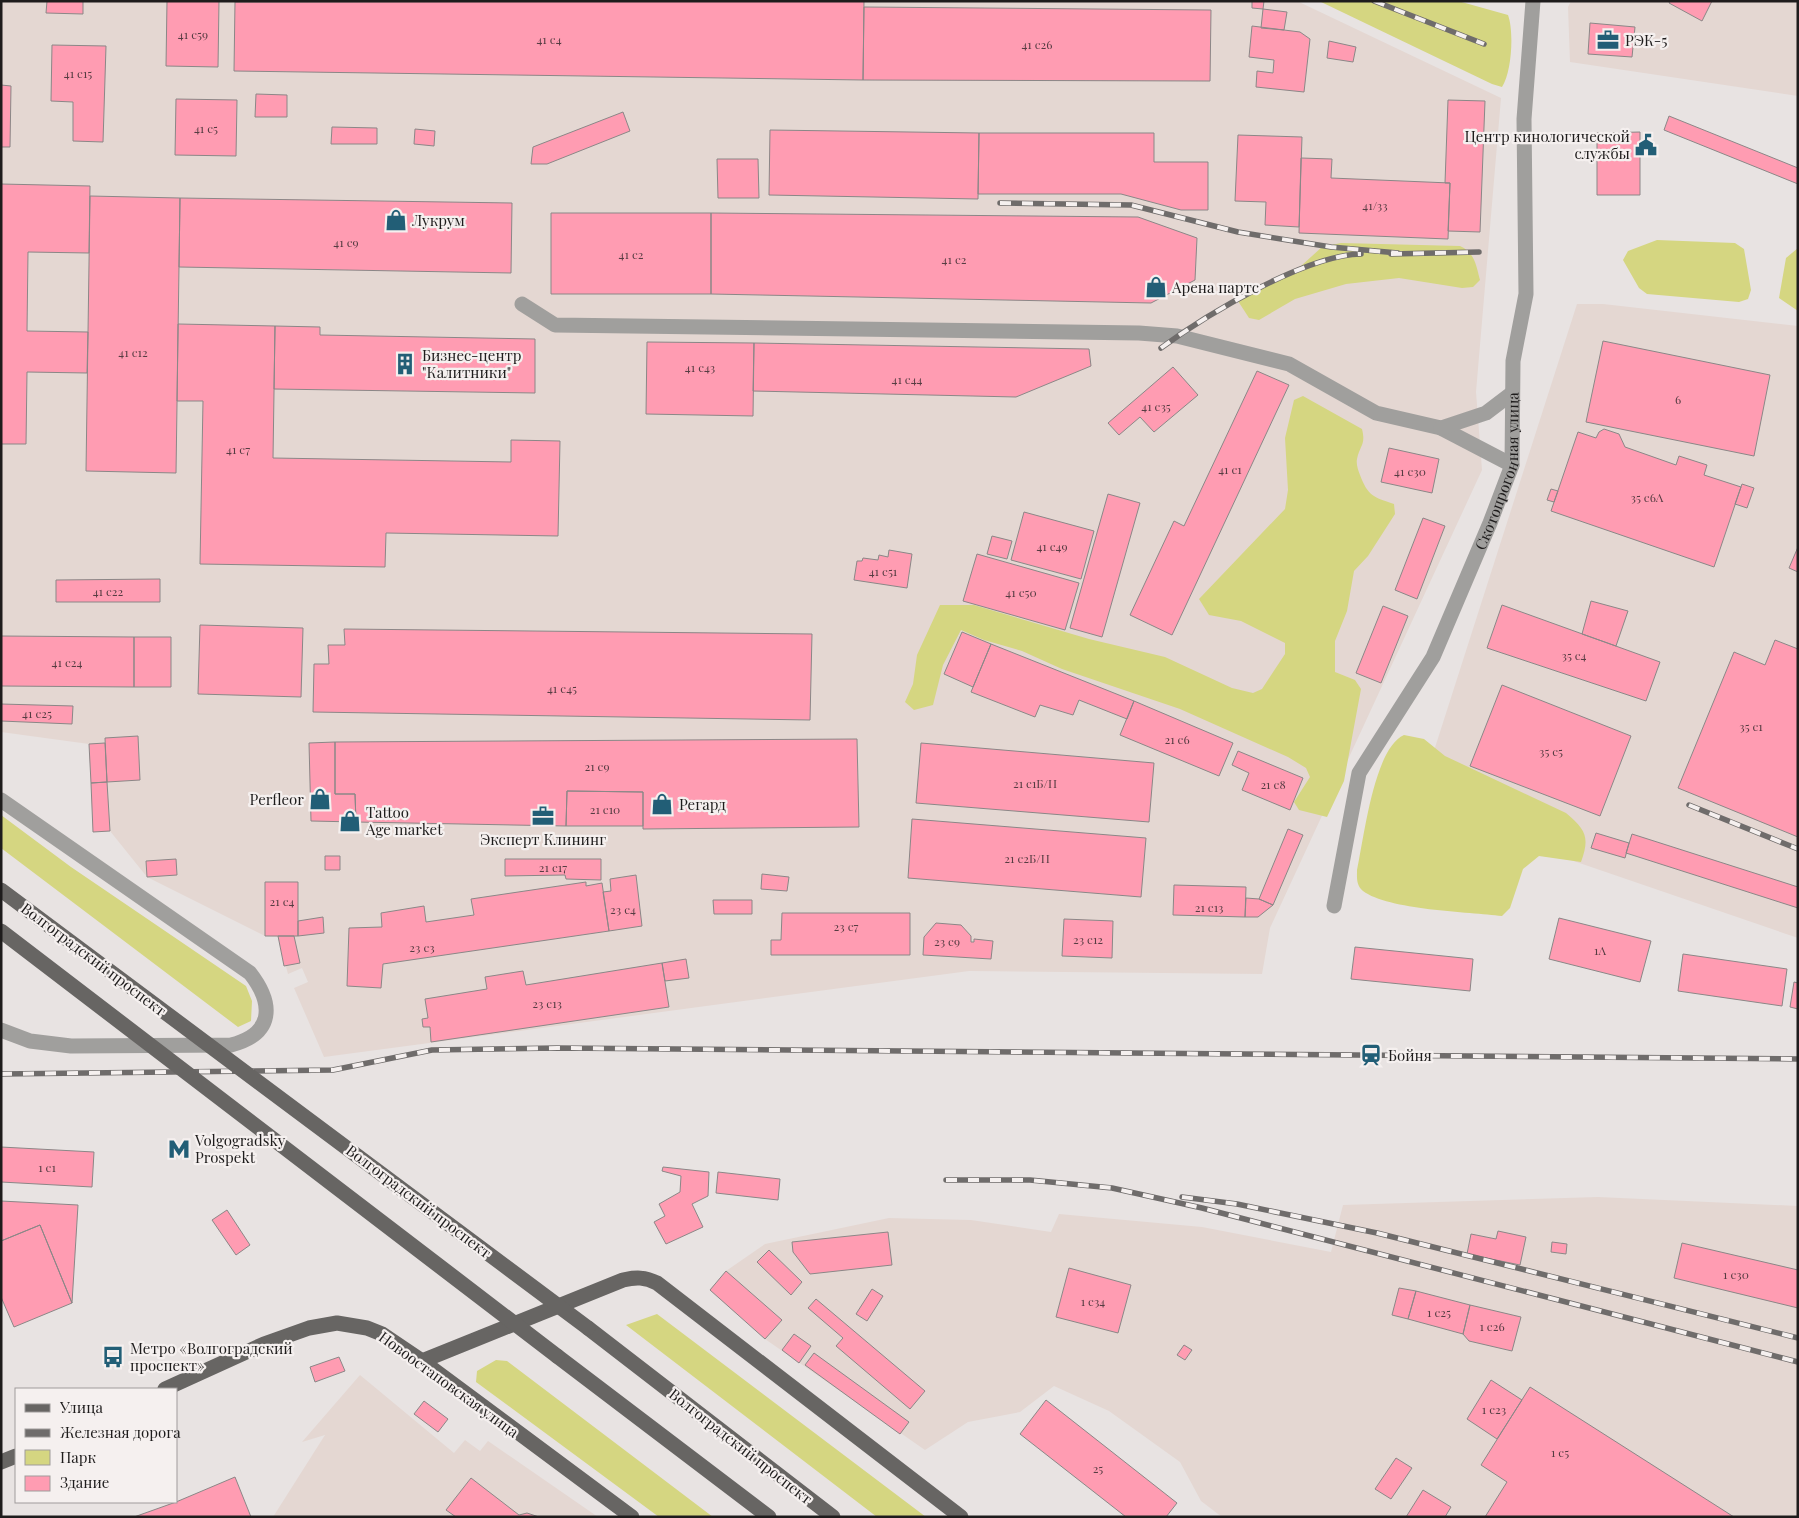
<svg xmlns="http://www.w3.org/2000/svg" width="1799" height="1518" font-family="'Playfair Display',serif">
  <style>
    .built { fill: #e4d7d2 }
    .green { fill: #d5d681 }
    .building { fill: #ff9cb2; stroke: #8b8787 }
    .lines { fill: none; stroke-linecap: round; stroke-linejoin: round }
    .minor { stroke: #a09f9d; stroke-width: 15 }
    .major { stroke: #676563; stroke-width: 15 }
    .rail-casing { stroke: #6f6c6b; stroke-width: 5.5 }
    .rail { stroke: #f5f0ef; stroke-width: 4; stroke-dasharray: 11; stroke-linecap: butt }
    .major-bridge { stroke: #676563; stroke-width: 15 }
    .labels { text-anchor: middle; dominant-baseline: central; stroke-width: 4.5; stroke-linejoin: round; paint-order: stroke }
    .number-label { font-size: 12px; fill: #563c42 }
    .poi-label { font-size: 15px; fill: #1e1c1c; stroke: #f5f0ef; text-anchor: start }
    .street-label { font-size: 15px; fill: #1e1c1c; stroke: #f5f0ef }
  </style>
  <rect width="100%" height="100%" fill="#e8e3e2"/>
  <!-- built -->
  <path class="built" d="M1,1H1297L1501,98L1476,392L1482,470L1270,928L1262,974L969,971L324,1057L294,988L308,982L302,968L288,974L278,937L265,936L147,877L110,831L93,832L89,744L1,732Z
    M1571,1H1798V96L1570,62L1568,7Z
    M1577,304H1603L1798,326V938L1416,807Z
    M1598,1197L1798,1206V1517H1222L1201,1501L1180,1462L1109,1411L1054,1386L1020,1412L968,1422L925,1450L765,1339L710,1290L726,1271L765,1244L889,1218L971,1220L1051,1232L1059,1214L1202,1227L1331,1252L1343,1205Z
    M360,1375L454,1453L465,1440L480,1451L488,1441L598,1517H273L325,1435L302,1442Z"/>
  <!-- green -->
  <path class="green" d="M1319,1H1458L1508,15C1514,31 1512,72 1502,87L1492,84Z
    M1657,240L1735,243L1744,249L1751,290L1748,299L1739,302L1647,294L1639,288L1623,260L1628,251Z
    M1341,243L1460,246C1475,253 1476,265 1480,280L1473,287L1462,288L1399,278L1346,284L1295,299L1259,320L1249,318L1238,301L1244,292L1291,275L1322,247Z
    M1798,248V311L1779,298L1786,258Z
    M1303,396L1362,429C1366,445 1360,445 1357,459C1356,464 1358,470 1360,475C1368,496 1373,497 1394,504L1395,514L1368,556L1354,571L1347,611L1335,641V672L1355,680L1361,689L1344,781L1327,817L1299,810L1294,802L1310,777L1306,768L1288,757L1180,709L1062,669L1022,651L984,640L961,630L943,665L933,705L914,710L905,702L913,684L917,655L940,605H974L1089,639L1165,657L1232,688L1253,693L1262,689L1285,654V643L1241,621L1209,615L1199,599L1285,509L1288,490L1285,438L1294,400Z
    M1404,735L1424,739L1445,756L1566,813C1586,830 1590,837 1581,862L1539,856L1523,869L1510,908L1502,916C1469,912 1388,910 1363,891C1356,885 1357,878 1357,870C1364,838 1374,748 1404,735Z
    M1,815L71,867L246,986L252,1001L251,1021L238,1027L1,848Z
    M657,1314L926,1517H877L626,1325Z
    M496,1360L507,1361L713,1517H659L476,1382L477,1371Z"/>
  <!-- building -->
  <path class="building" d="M47,1H83V14L46,13Z
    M167,1H219L218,67L166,66Z
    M864,1L863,80L234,71L235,2Z
    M1252,1H1264L1263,9L1252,8Z
    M1670,1H1712L1702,21L1669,3Z
    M864,7L1211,10L1210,81L863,80Z
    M1263,9L1287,12L1284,30L1261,28Z
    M1590,23L1635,27L1632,57L1588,54Z
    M1252,26L1300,32L1310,39L1304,92L1256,87L1257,71L1273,73L1274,60L1249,57Z
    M1329,41L1356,47L1353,62L1327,58Z
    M52,45L106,46L103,142L73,141V102L51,101Z
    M1,85L11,86L10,147H1Z
    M256,94L287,95V117H255Z
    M176,99L237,100L236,156L175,155Z
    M1448,100L1485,101L1480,232L1448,231L1450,183H1445Z
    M623,112L630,131L547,164H531L533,147Z
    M1669,116L1798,168V184L1664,130Z
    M332,127L377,128V144H331Z
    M415,129L435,131L434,146L414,144Z
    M770,130L979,133L978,199L769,195Z
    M1640,132V195H1597V133Z
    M979,133H1154V162H1208V210H1181L1121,194H978Z
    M1238,135L1302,137L1299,227L1265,225L1266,202L1235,201Z
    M1301,158L1332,159L1331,178L1450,183L1448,239L1299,233Z
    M717,159H758L759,198H718Z
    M1,184L90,186L89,253L28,252L27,331L88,332L87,373L27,372L26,444H1Z
    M90,196L180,198L176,473L86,471Z
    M180,198L512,203L511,273L179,267Z
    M551,213H711V294H551Z
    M711,213L1138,217L1197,238L1195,280L1151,303L711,294Z
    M178,324L275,326L273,458L511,462V440L560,441L558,536L386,533L385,567L200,564L203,401H177Z
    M275,326L320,327V335L535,339V393L274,389Z
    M1603,341L1770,375L1754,456L1586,422Z
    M647,342L754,343L753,416L646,414Z
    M754,343L1089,349L1091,366L1016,397L753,391Z
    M1173,367L1198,395L1154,432L1140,417L1119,435L1108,423Z
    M1257,371L1289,385L1172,635L1130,615L1174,521L1184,526Z
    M1604,429L1619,434L1625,447L1676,465L1679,456L1707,465L1704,475L1741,487L1714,567L1551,511L1578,432L1596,438L1599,432Z
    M1389,448L1439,459L1432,493L1381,482Z
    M1742,484L1754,488L1747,508L1735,504Z
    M1551,489L1558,491L1554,502L1547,500Z
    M1108,494L1140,503L1102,637L1070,628Z
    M1024,512L1094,531L1081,579L1011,560Z
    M1423,518L1445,526L1417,599L1395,590Z
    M992,536L1012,541L1007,559L987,554Z
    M1798,547V572L1789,568Z
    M889,550L912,554L907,588L854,580L857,561H862L863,558L878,560L879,555L888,557Z
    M977,554L1079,583L1065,630L963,601Z
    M160,579V602H56V580Z
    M1591,601L1628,611L1616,646L1582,634Z
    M1502,605L1660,662L1646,701L1487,648Z
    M1383,606L1408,616L1381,683L1356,673Z
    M200,625L303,628L301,697L198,694Z
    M344,629L812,634L810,720L313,712L314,664H329L328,645H345Z
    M962,632L991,644L973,687L944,674Z
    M1,636L134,637V687L1,686Z
    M134,637H171V687H134Z
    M1775,640L1798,649V837L1678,788L1734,652L1765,665Z
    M991,644L1134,701L1127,719L1079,700L1073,715L1040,705L1035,717L971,692Z
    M1502,685L1631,736L1600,816L1470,766Z
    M1134,701L1233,743L1219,776L1120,735Z
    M1,704L73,706L72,724L1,721Z
    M138,736L140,780L107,782L105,738Z
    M857,739L859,827L643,829V792L567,791L566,826L356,822L355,794H335V742Z
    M335,742V794H355L356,822L311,821L309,743Z
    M105,743L107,782L91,783L89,744Z
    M921,743L1154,763L1149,822L916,803Z
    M1238,751L1303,778L1290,810L1242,790L1249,773L1232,765Z
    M107,782L110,831L93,832L91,783Z
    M567,791L643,792V826H566Z
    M912,819L1146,838L1141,897L908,878Z
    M1288,829L1303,835L1273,905L1259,899Z
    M1596,833L1629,843L1625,858L1591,848Z
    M1632,834L1798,887V908L1626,853Z
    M325,856H340V870H325Z
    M176,859L177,875L147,877L146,861Z
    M505,859H601V880L566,879L565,875L505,876Z
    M762,874L789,877L787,891L761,889Z
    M636,875L642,926L609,931L603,892L611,891L610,879Z
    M265,882H298V936H265Z
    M586,882V886L602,883L609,931L383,964L381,988L347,986L349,928L382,927L381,913L424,906L426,922L474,915L471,899Z
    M1174,885L1246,887L1245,917L1173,915Z
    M1246,898L1259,899L1273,905L1258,917H1245Z
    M713,900H752V914H714Z
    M782,913H910V955H771V940H781Z
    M323,917L324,933L298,936V921Z
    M1559,918L1651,941L1640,982L1549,959Z
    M1064,919L1113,921L1112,958L1062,956Z
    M936,923L961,925L971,936V942H974V939L993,941L991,959L923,955L924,937Z
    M278,936H294L300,963L284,966Z
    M1355,947L1473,959L1470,991L1351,979Z
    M1683,954L1787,969L1782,1006L1678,991Z
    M686,959L689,978L665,981L662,963Z
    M662,963L669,1007L431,1042L430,1027H423L422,1019L428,1018L425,999L487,989L485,977L523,971L526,985Z
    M1794,982L1798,983V1009L1790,1007Z
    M1,1147L94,1152L92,1187L1,1182Z
    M663,1167L709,1172L708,1196L692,1204L703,1227L666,1244L654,1222L665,1216L659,1204L680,1192L681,1176L662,1171Z
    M718,1172L780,1179L778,1200L716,1193Z
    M1,1201L78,1205L72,1303L40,1225L1,1241Z
    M227,1210L250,1245L236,1255L212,1220Z
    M40,1225L72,1303L14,1327L1,1297V1241Z
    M1498,1231L1526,1237L1520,1265L1467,1254L1471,1234L1496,1239Z
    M888,1232L892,1265L810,1274L793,1252L792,1242Z
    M1552,1242L1567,1244L1566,1254L1551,1252Z
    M1682,1243L1798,1270V1308L1674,1278Z
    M769,1250L802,1282L791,1295L757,1262Z
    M1069,1268L1131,1285L1118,1333L1056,1317Z
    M726,1271L782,1320L765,1339L710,1290Z
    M1399,1288L1416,1291L1408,1319L1392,1315Z
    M872,1289L883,1296L867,1321L856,1314Z
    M1416,1291L1470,1305L1463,1334L1408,1319Z
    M816,1299L925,1391L910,1409L836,1346L843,1338L808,1308Z
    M1470,1305L1521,1317L1512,1351L1469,1341L1463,1334Z
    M794,1334L811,1346L799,1363L782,1350Z
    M1184,1345L1192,1350L1185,1360L1177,1355Z
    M814,1353L909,1422L900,1434L805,1365Z
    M339,1357L345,1371L315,1382L310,1367Z
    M1491,1380L1522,1400L1497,1439L1467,1419Z
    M1530,1387L1734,1517H1485L1507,1482L1481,1465Z
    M1046,1400L1177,1503L1166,1517H1126L1020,1434Z
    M424,1401L448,1419L438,1432L414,1414Z
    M1396,1458L1412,1468L1391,1499L1375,1489Z
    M235,1477L251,1517H134L176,1502Z
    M471,1478L519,1515L527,1513L539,1517H456L446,1510Z
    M1423,1490L1451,1507L1445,1517H1406Z"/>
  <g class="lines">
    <!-- minor -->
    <g class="minor">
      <path d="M522,304L555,325L1139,333L1177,336L1289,364L1376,413L1441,428L1512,465"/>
      <path d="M1441,428L1486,413L1511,394"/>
      <path d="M1,800L250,973C274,1004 274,1034 231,1045L71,1046L30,1041L1,1030"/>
      <path id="s1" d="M1334,906L1359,773L1433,657L1490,523L1512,465L1513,361L1526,294L1524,119L1533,1"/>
    </g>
    <!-- major -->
    <path class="major" d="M588,1328L833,1517
      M557,1356L769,1517
      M422,1361L623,1280C636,1277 645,1277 657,1283L961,1517
      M165,1389L264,1344L309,1328L337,1323L367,1328L382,1334L422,1361L632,1517
      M1,1462L16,1456"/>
    <!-- rail casing -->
    <g class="rail-casing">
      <path id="rail" d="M1374,1L1484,44
        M1000,203L1131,205L1238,232L1331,247L1398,253
        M1391,254L1479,252
        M1161,348C1206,315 1305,255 1361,254
        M1689,805L1798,849
        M1,1074L333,1070L432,1050L557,1048L1798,1059
        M946,1180H1030L1112,1188L1202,1208L1798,1362
        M1182,1197L1237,1204L1377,1233L1798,1338"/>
    </g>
    <!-- rail -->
    <use href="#rail" class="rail"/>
    <!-- major-bridge -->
    <path class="major-bridge" d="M1,890L588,1328
      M1,931L557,1356"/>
  </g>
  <!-- icons -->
  <defs>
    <g id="office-bare" transform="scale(1.725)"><path d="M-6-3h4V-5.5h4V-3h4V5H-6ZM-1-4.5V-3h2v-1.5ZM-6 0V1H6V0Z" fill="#225e76" stroke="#f5f0ef" stroke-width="2.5" paint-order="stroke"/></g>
    <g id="civic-bare" transform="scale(1.725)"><path d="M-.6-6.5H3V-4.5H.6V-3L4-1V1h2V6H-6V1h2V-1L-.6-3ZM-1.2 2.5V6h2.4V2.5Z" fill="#225e76" stroke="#f5f0ef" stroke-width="2.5" paint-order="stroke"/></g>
    <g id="shop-bare" transform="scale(1.725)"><path d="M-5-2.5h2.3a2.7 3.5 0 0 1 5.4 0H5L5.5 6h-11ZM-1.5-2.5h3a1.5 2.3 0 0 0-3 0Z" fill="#225e76" stroke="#f5f0ef" stroke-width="2.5" paint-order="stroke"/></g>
    <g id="building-bare" transform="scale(1.725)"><path d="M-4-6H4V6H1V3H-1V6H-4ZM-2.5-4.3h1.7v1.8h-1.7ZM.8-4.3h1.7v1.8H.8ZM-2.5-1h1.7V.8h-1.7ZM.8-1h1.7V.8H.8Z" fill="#225e76" stroke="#f5f0ef" stroke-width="2.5" paint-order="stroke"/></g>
    <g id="station-bare" transform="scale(1.725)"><path d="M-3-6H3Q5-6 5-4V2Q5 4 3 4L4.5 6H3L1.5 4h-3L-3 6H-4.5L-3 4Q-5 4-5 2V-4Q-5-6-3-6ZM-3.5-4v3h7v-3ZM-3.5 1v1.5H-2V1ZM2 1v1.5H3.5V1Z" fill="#225e76" stroke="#f5f0ef" stroke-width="2.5" paint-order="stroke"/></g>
    <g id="metro-bare" transform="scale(1.725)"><path d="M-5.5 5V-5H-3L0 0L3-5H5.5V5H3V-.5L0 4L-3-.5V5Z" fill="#225e76" stroke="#f5f0ef" stroke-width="2.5" paint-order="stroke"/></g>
    <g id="bus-bare" transform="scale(1.725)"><path d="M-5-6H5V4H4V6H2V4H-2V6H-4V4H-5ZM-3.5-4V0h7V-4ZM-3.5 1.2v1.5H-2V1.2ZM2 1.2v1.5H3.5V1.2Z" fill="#225e76" stroke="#f5f0ef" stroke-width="2.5" paint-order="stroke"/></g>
  </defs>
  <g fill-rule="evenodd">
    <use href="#office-bare" x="1608" y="40"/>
    <use href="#civic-bare" x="1646" y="145"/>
    <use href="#shop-bare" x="396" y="220"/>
    <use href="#shop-bare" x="1156" y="287"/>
    <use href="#building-bare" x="405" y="364"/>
    <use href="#shop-bare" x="320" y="799"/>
    <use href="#shop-bare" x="662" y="804"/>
    <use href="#office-bare" x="543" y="816"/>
    <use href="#shop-bare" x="350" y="821"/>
    <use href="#station-bare" x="1371" y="1055"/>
    <use href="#metro-bare" x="179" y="1149"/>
    <use href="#bus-bare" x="113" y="1357"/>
  </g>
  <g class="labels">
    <!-- number labels -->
    <g class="number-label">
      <text x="193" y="34">41 с59</text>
      <text x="549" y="39">41 с4</text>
      <text x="1037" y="44">41 с26</text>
      <text x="78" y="73">41 с15</text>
      <text x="206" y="128">41 с5</text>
      <text x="1375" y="205">41/33</text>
      <text x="346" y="242">41 с9</text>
      <text x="631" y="254">41 с2</text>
      <text x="954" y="259">41 с2</text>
      <text x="133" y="352">41 с12</text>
      <text x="700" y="367">41 с43</text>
      <text x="907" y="379">41 с44</text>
      <text x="1678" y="399">6</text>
      <text x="1156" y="406">41 с35</text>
      <text x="238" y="449">41 с7</text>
      <text x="1230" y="469">41 с1</text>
      <text x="1410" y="471">41 с30</text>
      <text x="1647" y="497">35 с6А</text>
      <text x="1052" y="546">41 с49</text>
      <text x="883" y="571">41 с51</text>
      <text x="108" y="591">41 с22</text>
      <text x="1021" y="592">41 с50</text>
      <text x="1574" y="655">35 с4</text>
      <text x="67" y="662">41 с24</text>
      <text x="562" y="688">41 c45</text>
      <text x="37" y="713">41 с25</text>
      <text x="1751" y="726">35 с1</text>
      <text x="1177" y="739">21 с6</text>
      <text x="1551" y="751">35 с5</text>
      <text x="597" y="766">21 с9</text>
      <text x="1035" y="783">21 с1Б/Н</text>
      <text x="1273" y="784">21 с8</text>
      <text x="605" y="809">21 с10</text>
      <text x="1027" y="858">21 с2Б/Н</text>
      <text x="553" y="867">21 с17</text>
      <text x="282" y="901">21 с4</text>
      <text x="1209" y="907">21 с13</text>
      <text x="623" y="909">23 с4</text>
      <text x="846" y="926">23 с7</text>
      <text x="1088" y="939">23 c12</text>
      <text x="947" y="941">23 с9</text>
      <text x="422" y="947">23 с3</text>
      <text x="1600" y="950">1А</text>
      <text x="547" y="1003">23 с13</text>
      <text x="47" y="1167">1 с1</text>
      <text x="1736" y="1274">1 с30</text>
      <text x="1093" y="1301">1 с34</text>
      <text x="1439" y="1312">1 с25</text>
      <text x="1492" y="1326">1 с26</text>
      <text x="1494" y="1409">1 с23</text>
      <text x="1560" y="1452">1 с5</text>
      <text x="1098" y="1468">25</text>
    </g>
    <!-- poi labels -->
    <g class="poi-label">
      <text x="1625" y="40">РЭК-5</text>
      <text x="1630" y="136" text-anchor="end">Центр кинологической<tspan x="1630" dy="17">службы</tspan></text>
      <text x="412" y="220">Лукрум</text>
      <text x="1172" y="287">Арена партс</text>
      <text x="422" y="355">Бизнес-центр<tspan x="422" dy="17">"Калитники"</tspan></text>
      <text x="304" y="799" text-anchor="end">Perfleor</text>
      <text x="679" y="804">Регард</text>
      <text x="366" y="812">Tattoo<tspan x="366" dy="17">Age market</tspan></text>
      <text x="543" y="839" text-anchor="middle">Эксперт Клининг</text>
      <text x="1388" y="1055">Бойня</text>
      <text x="195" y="1140">Volgogradsky<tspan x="195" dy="17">Prospekt</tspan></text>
      <text x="130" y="1348">Метро «Волгоградский<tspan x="130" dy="17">проспект»</tspan></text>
    </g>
    <!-- street labels -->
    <g class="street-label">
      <text stroke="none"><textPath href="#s1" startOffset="472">Скотопрогонная улица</textPath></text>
      <text transform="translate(94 959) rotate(37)">Волгоградский проспект</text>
      <text transform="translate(419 1201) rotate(37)">Волгоградский проспект</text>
      <text transform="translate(449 1384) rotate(36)">Новоостаповская улица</text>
      <text transform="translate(741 1446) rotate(38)">Волгоградский проспект</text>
    </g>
  </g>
  <!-- border -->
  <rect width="1799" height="1518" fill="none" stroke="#1e1c1c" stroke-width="5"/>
  <!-- legend -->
  <rect x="15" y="1388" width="162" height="115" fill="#f5f0ef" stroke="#9f9b9b"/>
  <rect x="25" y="1404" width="25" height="8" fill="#676563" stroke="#9f9b9b"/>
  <text x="60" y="1413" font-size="15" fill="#1e1c1c">Улица</text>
  <rect x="25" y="1429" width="25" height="8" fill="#6f6c6b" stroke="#9f9b9b"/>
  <text x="60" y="1438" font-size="15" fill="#1e1c1c">Железная дорога</text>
  <rect x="25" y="1450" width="25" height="15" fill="#d5d681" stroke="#9f9b9b"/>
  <text x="60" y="1463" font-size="15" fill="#1e1c1c">Парк</text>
  <rect x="25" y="1476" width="25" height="15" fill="#ff9cb2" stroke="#9f9b9b"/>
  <text x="60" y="1488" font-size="15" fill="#1e1c1c">Здание</text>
</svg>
